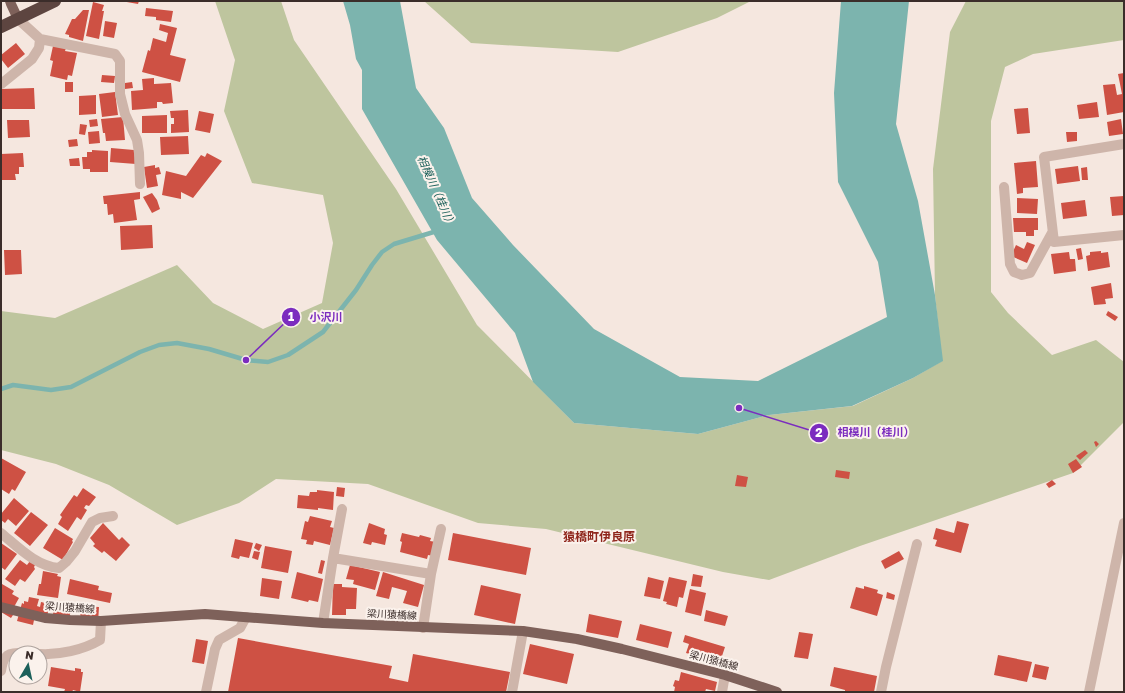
<svg xmlns="http://www.w3.org/2000/svg" width="1125" height="693" font-family="'Golos Text','Noto Sans JP',sans-serif">
  <style>
    .green { fill: #bec59e }
    .water { fill: #7cb4ae }
    .lines { fill: none; stroke-linecap: round; stroke-linejoin: round }
    .stream { stroke: #7cb4ae; stroke-width: 4.5 }
    .building { fill: #ce5144 }
    .minor { stroke: #ceb5aa; stroke-width: 10 }
    .major { stroke: #7e615a; stroke-width: 10 }
    .highway { stroke: #5d4540; stroke-width: 12 }
    .labels { text-anchor: middle; dominant-baseline: central; stroke-width: 4; stroke-linejoin: round; paint-order: stroke }
    .street-label { font-size: 10px; fill: #3b2d2a; stroke: #fbf2ec }
    .water-label { font-size: 11px; font-style: italic; fill: #1c605a; stroke: #fbf2ec }
    .quarter-label { font-size: 12px; font-weight: bold; fill: #90271d; stroke: #fbf2ec }
    .leader { fill: none; stroke: #7b2cbf; stroke-width: 1.5 }
    .callout-dot { fill: #7b2cbf; stroke: #fbf2ec; stroke-width: 1.5 }
    .mark-label { font-size: 12px; text-anchor: middle; font-weight: bold; fill: #fff }
    .callout-label { font-size: 11px; text-anchor: middle; font-weight: bold; fill: #7b2cbf; stroke: #fbf2ec; stroke-width: 4; stroke-linejoin: round; paint-order: stroke }
  </style>
  <rect width="100%" height="100%" fill="#f5e7df"/>
  <!-- green -->
  <path class="green" d="M215,1H281L294,40L396,189L477,325L574,423L698,434L769,415L853,406L913,378L942,361L935,295L933,169L950,32L966,1H1124V40L1033,54L1005,67L991,121V292L1008,313L1052,355L1096,340L1124,362V422L1073,473L860,546L769,580L723,572L546,529L478,523L368,484L276,479L239,503L177,525L109,485L56,464L1,450V311L55,318L177,265L213,303L263,329L322,303L333,243L323,195L252,183L224,111L235,60Z
    M424,1H751L717,18L618,52L471,43Z"/>
  <!-- water -->
  <path class="water" d="M343,1H400L416,88L444,128L472,198L513,245L594,329L680,377L758,381L887,317L878,262L838,182L834,93L841,1H909L896,124L918,201L935,295L943,361L913,378L852,406L769,415L698,434L574,423L533,382L515,333L437,240L362,109V70L356,59L350,25Z"/>
  <g class="lines">
    <!-- stream -->
    <path class="stream" d="M1,389L13,385L51,390L71,387L140,352L159,345L177,343L209,349L246,360L268,362L288,355L323,332L356,290L372,265L382,252L394,244L437,231"/>
  </g>
  <!-- building -->
  <path class="building" d="M121,1H139L138,4Z
    M93,2L104,5L102,11H104L99,39L86,36Z
    M146,8L173,11L171,22L156,20V17L145,16Z
    M83,10H89L83,41L69,37V35L65,34L72,19H75Z
    M105,21L117,23L114,38L103,36Z
    M160,24L177,28L170,55L186,59L180,82L142,72L148,50L150,51L153,38L166,42L168,33L159,30Z
    M16,43L25,54L8,68L1,59V55Z
    M53,46L66,48L65,51L77,53L72,76L68,75L67,80L50,76L53,61L50,60Z
    M1124,73V112L1107,115L1103,85L1115,84L1117,95L1122,94L1118,74Z
    M102,75L115,76L114,83L101,82Z
    M154,78V84L171,83L173,103L163,104L162,102H157V108L132,110L131,91L143,90L142,79Z
    M65,82H73V92H65Z
    M132,82L133,88L125,89V83Z
    M34,88L35,109H2L1,89Z
    M115,92L118,115L102,117L99,94Z
    M96,95V114L79,115V96Z
    M1097,102L1099,117L1079,119L1077,105Z
    M1028,108L1030,133L1017,134L1014,109Z
    M188,110L189,132L171,133V124H174V118H171L170,111Z
    M199,111L214,114L210,133L195,130Z
    M167,115V133H142V116Z
    M123,117L125,140L106,141L105,133H103L101,119Z
    M97,119L98,126L90,127L89,120Z
    M1121,119L1123,134L1109,136L1107,122Z
    M7,120H29L30,137L8,138Z
    M80,124L87,125L85,135L79,134Z
    M99,131L100,143L89,144L88,132Z
    M1066,132H1077V141L1067,142Z
    M188,136L189,154L161,155L160,137Z
    M77,139L78,146L69,147L68,140Z
    M111,148L134,150L136,164L110,162Z
    M92,150L108,151V172H90V169H83L82,157H87V152H92Z
    M23,153L24,167H19V174H15L16,180H1V154Z
    M207,153L222,161L193,198L181,192V199L162,195L166,171L186,176L201,155L205,157Z
    M79,158L80,166H70L69,159Z
    M1036,161L1038,187L1023,188V193L1017,194L1014,163Z
    M155,165V168L159,167L161,174L156,175L158,186L147,188L144,167Z
    M1078,166L1080,181L1057,184L1055,169Z
    M1087,167L1088,180H1082L1081,168Z
    M140,192V199L134,200L137,220L114,223L113,214L108,215L107,204H104L103,196Z
    M152,193L157,200L160,209L152,213L143,197Z
    M1124,196V215L1112,216L1110,197Z
    M1017,198L1038,199L1037,214L1017,213Z
    M1085,200L1087,216L1063,219L1061,203Z
    M1013,218H1038V230H1034V236H1026V232H1014Z
    M152,225L153,248L121,250L120,226Z
    M1027,242L1035,245L1027,263L1011,256L1016,245L1024,249Z
    M1081,248L1083,259L1078,260L1076,249Z
    M4,250H21L22,274L5,275Z
    M1101,251V253L1108,252L1110,267L1088,271L1086,256L1090,255V252Z
    M1069,252L1070,259H1075L1076,271L1054,274L1051,254Z
    M1111,283L1113,298L1105,299L1106,304L1094,305L1091,287Z
    M1108,311L1118,317L1115,321L1106,315Z
    M1096,441L1099,444L1096,447L1094,442Z
    M1085,450L1088,453L1080,460L1076,456Z
    M1,458L26,472L15,491L12,489L9,494L1,489Z
    M1076,459L1082,467L1073,473L1068,464Z
    M836,470L850,472L849,479L835,477Z
    M737,475L748,477L746,487L735,486Z
    M1052,480L1056,484L1049,488L1046,484Z
    M337,487L345,488L344,497L336,496Z
    M83,488L96,497L89,506L86,505L84,508L87,510L81,520L77,517L68,531L58,524L62,517L60,515L74,495L77,497Z
    M317,490L334,492L333,510L318,508V510L297,508L298,495L309,496L310,492H317Z
    M14,498L29,511L16,526L8,519L5,523L1,520V514Z
    M31,512L48,525L30,546L14,533Z
    M310,516L332,521L330,527L334,528L330,545L314,541L313,545L306,544L307,540L301,539L305,521L308,522Z
    M957,521L969,524L961,553L935,546L937,540L933,539L936,528L954,533Z
    M103,523L119,540L122,537L130,545L116,561L104,551L102,553L93,546L95,544L90,538Z
    M369,523L385,529L384,534L387,535L385,545L372,542L371,545L363,543Z
    M55,528L73,539L72,541L73,542L63,560L43,548Z
    M402,533L419,537L420,535L431,538L430,541L436,542L433,556L428,555L427,559L400,552L402,542L400,541Z
    M453,533L531,548L526,575L448,560Z
    M235,539L253,543L249,558L240,556L239,559L231,557Z
    M1,543L17,554L5,570L1,567Z
    M256,543L262,545L259,551L254,548Z
    M265,546L292,551L288,573L261,568Z
    M254,551L260,552L258,560L252,558Z
    M899,551L904,559L885,569L881,561Z
    M20,560L27,565L30,561L35,565L34,567L35,569L25,582L20,579L15,586L5,579Z
    M321,560L325,561L322,574L318,573Z
    M350,565L380,572L375,590L353,584L354,580L346,579Z
    M43,571L58,574L57,576L61,577L58,598L37,595L39,584H41Z
    M297,572L323,579L318,602L309,600L308,602L291,598Z
    M383,572L424,585L418,607L403,603L407,591L392,587L389,599L376,596Z
    M693,574L703,576L701,587L691,586Z
    M648,577L664,581L660,599L644,596Z
    M669,577L687,581L683,598L679,597L677,607L666,604L667,602L663,601Z
    M262,578L282,581L279,599L260,596Z
    M70,579L99,586L98,590L112,593L110,603L67,594Z
    M2,584L14,591L12,594L19,598L14,607L17,609L11,618L1,612L4,607L1,605Z
    M333,584H342V587L357,588L356,609H346V615H332Z
    M481,585L521,594L515,624L474,615Z
    M864,586L878,590L877,593L883,595L877,616L850,608L856,587L864,589Z
    M690,589L706,593L701,616L685,612Z
    M887,592L895,595L894,600L886,598Z
    M29,597L39,599L37,606L40,607L41,602L50,604L47,616L34,620L33,625L17,621L22,603L24,604V601L28,602Z
    M55,606L71,610L68,622L52,618Z
    M81,606L99,607L98,623L80,622Z
    M706,610L728,616L725,626L704,621Z
    M589,614L622,621L618,638L586,632Z
    M640,624L672,632L668,648L636,640Z
    M799,632L813,634L808,659L794,657Z
    M685,635L725,647L721,659L715,657L714,661L686,653L689,644L683,642Z
    M238,638L392,666L389,678L408,682L413,654L510,672L506,692H228Z
    M196,639L208,641L204,664L192,662Z
    M530,644L574,654L567,684L523,674Z
    M998,655L1032,662L1027,682L994,675Z
    M1035,664L1049,667L1046,680L1032,677Z
    M51,667L75,671V668L81,669V672H83L80,692L73,690L72,692H64L65,689L48,686Z
    M834,667L877,676L874,692H845V690L830,686Z
    M681,672L717,682L715,691L706,689L705,692H674L675,687L673,686L675,680L679,681Z"/>
  <g class="lines">
    <!-- minor -->
    <path class="minor" d="M40,39L115,54L120,61V94L125,114L137,140L139,153L140,184
      M1,84L32,59L39,48L40,39L18,19
      M1124,144L1044,157L1054,242L1124,235
      M1004,187L1010,264L1014,272L1022,275L1030,273L1052,233
      M1,533C18,547 36,566 59,568L66,562L75,551L92,522L100,518L113,516
      M333,558L431,574
      M323,623L333,558L342,509
      M423,628L431,574L441,529
      M40,654C59,655 83,650 100,640L101,621
      M1,671C3,659 5,653 18,653
      M206,692L215,649L219,640L240,628L246,617
      M512,692L523,631
      M722,692L725,675
      M881,692L886,667L917,544
      M1089,692L1124,523"/>
    <!-- major -->
    <path class="major" d="M10,1L11,4L18,19
      M1,607L45,618L70,620L101,621L205,614L323,623L523,631L577,639L622,649L725,675L777,692"/>
    <!-- highway -->
    <path class="highway" d="M1,27L55,1"/>
  </g>
  <g class="labels">
    <!-- street labels -->
    <g class="street-label">
      <text transform="translate(70 607) rotate(4)">梁川猿橋線</text>
      <text transform="translate(392 614) rotate(3)">梁川猿橋線</text>
      <text transform="translate(714 660) rotate(15)">梁川猿橋線</text>
    </g>
    <!-- water labels -->
    <g class="water-label">
      <text transform="translate(437 191) rotate(66)">相模川（桂川）</text>
    </g>
    <!-- quarter labels -->
    <g class="quarter-label">
      <text x="599" y="536">猿橋町伊良原</text>
    </g>
  </g>
  <!-- callouts -->
  <path class="leader" d="M246 360L291 317M739 408L819 433"/>
  <g class="callout-dot">
    <circle cx="246" cy="360" r="4"/>
    <circle cx="739" cy="408" r="4"/>
    <circle cx="291" cy="317" r="10"/>
    <circle cx="819" cy="433" r="10"/>
  </g>
  <g class="mark-label">
    <text x="291" y="321">1</text>
    <text x="819" y="437">2</text>
  </g>
  <g class="callout-label">
    <text x="326" y="321">小沢川</text>
    <text x="876" y="436">相模川（桂川）</text>
  </g>
  <!-- border -->
  <rect width="1125" height="693" fill="none" stroke="#3b2d2a" stroke-width="4"/>
  <!-- north arrow -->
  <g transform="translate(28 665) rotate(9)"><circle r="19" fill="#fbf2ec" stroke="#aea39e"/>
  <path d="M0-3L7 15L0 10L-7 15Z" fill="#1c605a"/>
  <text y="-6" font-size="11" font-weight="bold" text-anchor="middle" fill="#3b2d2a">N</text>
  </g>
</svg>
